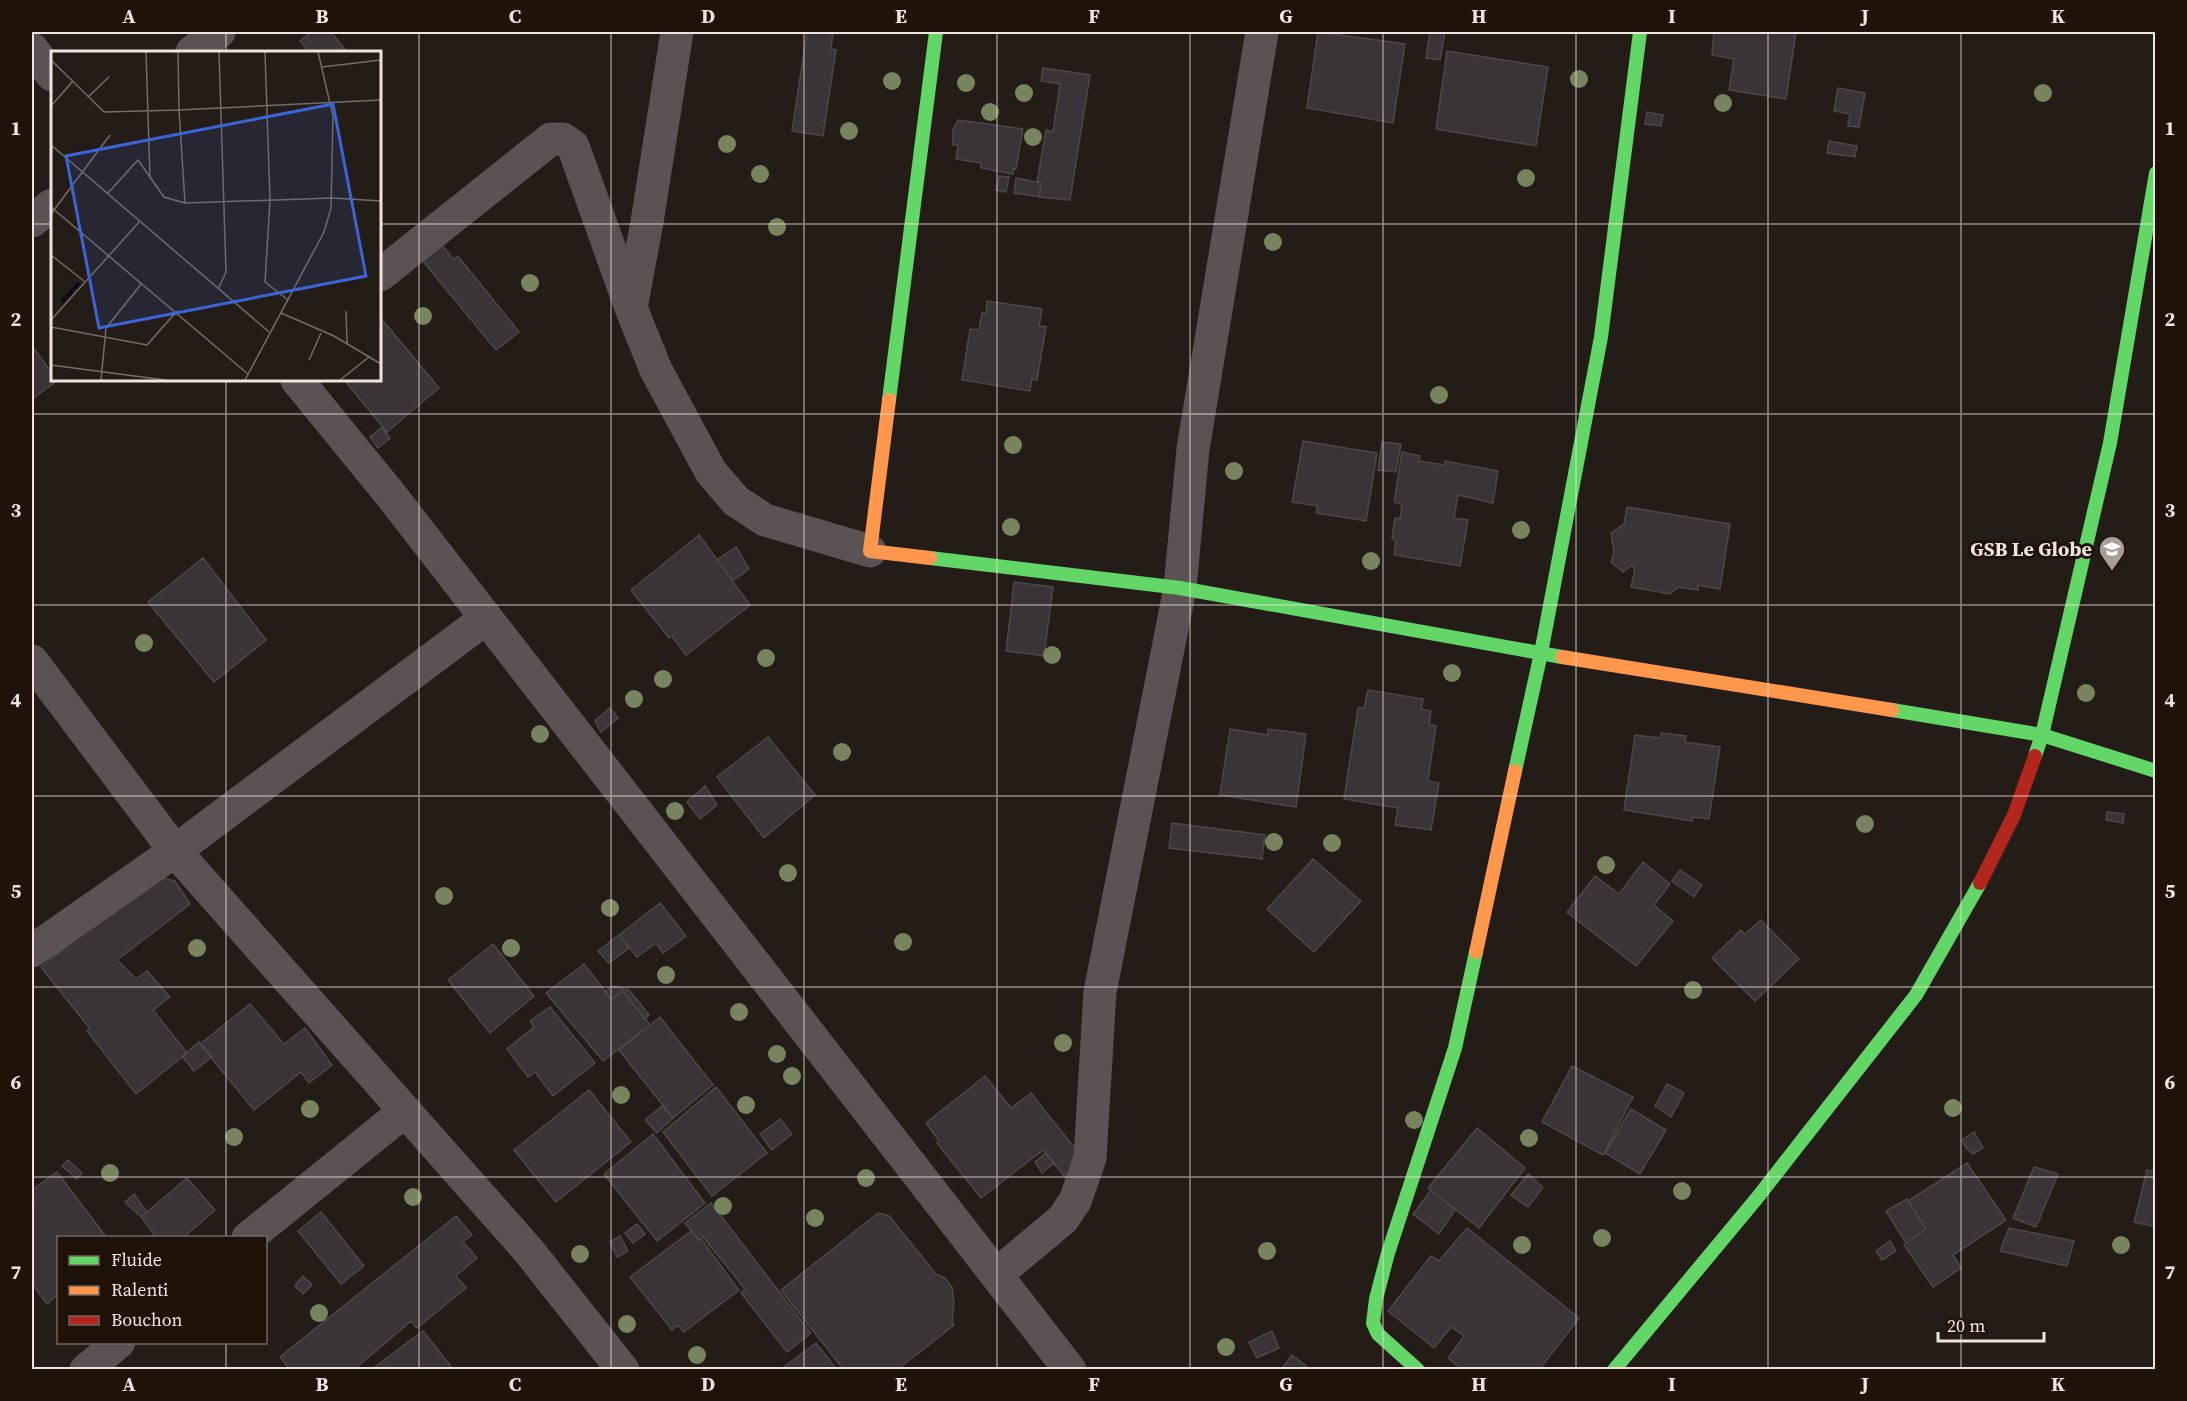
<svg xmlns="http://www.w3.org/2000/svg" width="2187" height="1401" font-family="'Source Serif 4',serif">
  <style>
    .building { fill: #3a3438; stroke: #4d4748; stroke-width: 1.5 }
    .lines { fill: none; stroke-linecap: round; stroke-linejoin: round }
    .street { stroke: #5b5353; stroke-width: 33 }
    .fast { stroke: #63d668; stroke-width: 14 }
    .slow { stroke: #ff974d; stroke-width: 14 }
    .jam { stroke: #b3261e; stroke-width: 14 }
    .tree { fill: #77845d }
    .grid { fill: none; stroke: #efe4de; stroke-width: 1.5; stroke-opacity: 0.55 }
    .labels { text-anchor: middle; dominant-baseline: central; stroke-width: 6; stroke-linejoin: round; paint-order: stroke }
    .poi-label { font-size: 20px; font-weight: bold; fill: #efe4de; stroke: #1f1209; text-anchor: end }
    .inset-river { fill: none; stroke: #03061e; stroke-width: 3 }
    .inset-road { fill: none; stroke: #756c67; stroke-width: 1.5 }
    .view { fill: #3c64d9; fill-opacity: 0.15; stroke: #3c64d9; stroke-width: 3 }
    .inset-edge { fill: none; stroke: #efe4de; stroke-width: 3 }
    .neatline { fill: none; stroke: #efe4de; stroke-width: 2 }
    .grid-label { font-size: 20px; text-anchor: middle; font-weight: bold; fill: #efe4de }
  </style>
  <rect width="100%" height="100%" fill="#241c17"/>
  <!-- building -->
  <path class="building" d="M312,32H331L347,52H309L300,41Z
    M807,32L833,33L831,49L836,50L823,136L792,131Z
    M1318,32L1405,44L1393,123L1307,108Z
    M1430,32H1445L1440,60L1426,58Z
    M1714,32H1796L1786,99L1729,90L1734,59L1712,55Z
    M1447,51L1548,67L1536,146L1436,129Z
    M1043,68L1090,75L1070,200L1039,197L1041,183L1037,182L1046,130L1053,132L1060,84L1041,81Z
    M1838,88L1865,93L1859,127L1848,126L1850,114L1834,111Z
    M1647,112L1663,115L1661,126L1645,124Z
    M958,120L1023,129L1016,169L1013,168V174L981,168V163L956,159L958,145H953V130Z
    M1829,141L1857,146L1855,157L1827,153Z
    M999,176L1009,177L1006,192L996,190Z
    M1016,178L1041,183L1039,197L1014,193Z
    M437,239L454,260L458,256L519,332L496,350L417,254Z
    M987,301L1042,309L1039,326L1046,327L1037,380L1032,379L1030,391L962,380L970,329L979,330L982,313H986Z
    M380,317L439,388L387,432L344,380H380Z
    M32,346L52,373V380H58L32,399Z
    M382,427L390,438L378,448L370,437Z
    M1303,441L1377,453L1366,521L1316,513L1318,506L1292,502Z
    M1382,442L1401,444L1396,472L1378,470Z
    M1402,452L1420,456L1419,461L1444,465L1445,461L1498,471L1493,503L1458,495L1454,518L1468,520L1460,566L1394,555L1396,542L1392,538L1395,518L1400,519L1402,504L1394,502Z
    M1627,507L1730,524L1720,589L1698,585V590L1678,587L1670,594L1631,587L1635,570L1632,565L1623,572L1611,562L1614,552L1611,533L1624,524Z
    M699,535L750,605L686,655L672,636L669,638L631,590Z
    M736,547L749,569L733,581L717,560Z
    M203,558L266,640L214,682L148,602Z
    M1014,582L1053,587L1044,656L1006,651Z
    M1368,690L1423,699L1421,709L1431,711L1429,724L1436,726L1428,781L1439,783L1431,830L1395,825L1398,808L1344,799L1358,708H1364Z
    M610,708L618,718L601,732L595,721Z
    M1230,729L1268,735V729L1306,734L1296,807L1220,795Z
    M1661,733L1686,736L1685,742L1720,747L1709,819L1693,817L1692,821L1624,810L1635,735L1660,738Z
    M768,737L815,795L764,838L717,777Z
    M705,786L717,805L700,819L687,802Z
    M2107,812L2124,814L2123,823L2106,820Z
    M1172,823L1265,835L1262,859L1169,848Z
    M1313,859L1361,901L1314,952L1267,909Z
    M1643,862L1670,884L1654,905L1673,921L1636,966L1567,912L1595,876L1619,894Z
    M1680,870L1702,885L1694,897L1672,881Z
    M154,876L175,881L190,904L117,960L136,979L147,971L170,997L153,1010L187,1053L136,1094L87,1031L90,1029L41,967Z
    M660,903L686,936L663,953L656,943L637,957L619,935Z
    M1761,920L1799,959L1755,1001L1712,958L1741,930L1745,934Z
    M619,935L629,948L609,963L598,951Z
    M493,944L534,996L490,1033L448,980Z
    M584,964L611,999L623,991L650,1025L603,1061L546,993Z
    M612,986L629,990L649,1015L645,1019L623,991L611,999L605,992Z
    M250,1004L284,1044L305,1028L332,1065L309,1083L301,1072L254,1110L200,1044Z
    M550,1007L595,1063L553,1096L535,1072L528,1077L507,1049L534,1027L530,1021Z
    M660,1017L713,1085L673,1118L619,1050Z
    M199,1042L212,1057L194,1071L182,1056Z
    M1572,1066L1633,1097L1603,1155L1542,1122Z
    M985,1076L1011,1108L1031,1093L1084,1160L1065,1177L1043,1150L981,1198L937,1143L939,1141L926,1123Z
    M1667,1084L1684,1093L1671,1117L1655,1106Z
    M716,1087L767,1153L712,1196L663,1132Z
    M589,1090L631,1142L556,1202L514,1150Z
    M662,1106L673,1118L657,1133L645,1120Z
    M1631,1109L1666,1130L1640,1174L1605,1153Z
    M780,1119L792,1134L772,1150L760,1134Z
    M1477,1128L1525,1168L1479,1228L1428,1188Z
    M1974,1132L1983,1148L1973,1154L1966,1148L1962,1140Z
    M653,1134L705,1203L657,1241L604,1174Z
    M1046,1153L1054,1163L1042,1173L1035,1162Z
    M68,1160L82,1173L77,1179L62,1166Z
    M1967,1163L2006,1220L1953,1255L1961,1268L1933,1287L1904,1245L1926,1229L1908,1201Z
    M2034,1167L2058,1174L2036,1227L2013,1218Z
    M2147,1170L2156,1172V1227L2134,1222Z
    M57,1172L107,1238H58V1294L47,1304L32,1284V1204L35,1202L32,1197V1190Z
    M1528,1174L1543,1187L1528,1207L1511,1195Z
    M187,1178L215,1210L183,1238H157L141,1217Z
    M1431,1190L1455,1210L1439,1234L1413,1214Z
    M134,1194L147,1212L141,1217L125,1202Z
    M1907,1199L1926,1229L1906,1243L1886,1211Z
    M711,1203L811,1333L787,1352L741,1293L745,1289L703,1237L699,1240L685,1223Z
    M321,1212L364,1266L341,1284L298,1231Z
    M878,1213L889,1216L936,1274L945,1278L952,1287L954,1303L952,1322L954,1325L902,1366L906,1370H844L781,1290Z
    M456,1216L472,1235L463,1242L477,1258L456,1276L466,1288L417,1328L411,1321L358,1366L360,1370H290L280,1357Z
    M637,1224L645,1234L633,1243L625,1233Z
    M1467,1228L1579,1318L1539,1370H1462L1448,1358L1464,1336L1451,1327L1434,1348L1388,1311L1431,1256L1439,1261Z
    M2009,1228L2074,1241L2067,1266L2000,1251Z
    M691,1231L699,1240L701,1239L739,1290L684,1332L678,1325L672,1330L630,1277Z
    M620,1236L628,1251L617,1257L610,1242Z
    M1890,1241L1896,1251L1882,1260L1876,1251Z
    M303,1276L312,1285L303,1294L295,1286Z
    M423,1331L454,1370L372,1369Z
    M1272,1331L1279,1348L1257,1358L1249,1342Z
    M816,1343L837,1370H780Z
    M1292,1355L1311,1370H1281Z"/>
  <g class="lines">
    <!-- street -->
    <path class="street" d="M32,49L52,75
      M192,52L219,32
      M32,221L52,205
      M380,275L551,139H563L573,146L631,308L656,370L711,472L736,501L765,520L870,551
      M631,308L647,222L677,32
      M297,380L390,494L1070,1370
      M32,661L175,851L528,1250L623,1370
      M32,951L175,851L485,619
      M248,1238L405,1111
      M996,1275L1063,1219L1075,1201L1090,1158L1100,992L1180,588L1193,449L1262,32
      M86,1370L119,1342"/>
    <!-- fast -->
    <path class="fast" d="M889,400L936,32
      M930,558L1180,588L1562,657
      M1892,710L2042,735L2156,771
      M2035,756L2042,735L2110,443L2156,173
      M1515,771L1541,653L1601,337L1640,32
      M1418,1370L1378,1334L1373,1323L1376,1299L1388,1253L1455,1048L1476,952
      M1614,1370L1757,1198L1916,995L1980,883"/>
    <!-- slow -->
    <path class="slow" d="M889,400L870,551L930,558
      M1562,657L1892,710
      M1476,952L1515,771"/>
    <!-- jam -->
    <path class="jam" d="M1980,883L2014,815L2035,756"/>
  </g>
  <!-- trees -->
  <g class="tree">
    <circle cx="1579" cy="79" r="9"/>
    <circle cx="892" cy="81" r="9"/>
    <circle cx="966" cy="83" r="9"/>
    <circle cx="1024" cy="93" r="9"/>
    <circle cx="2043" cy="93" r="9"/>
    <circle cx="1723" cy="103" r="9"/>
    <circle cx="990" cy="112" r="9"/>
    <circle cx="849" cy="131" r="9"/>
    <circle cx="1033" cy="137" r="9"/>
    <circle cx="727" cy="144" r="9"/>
    <circle cx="760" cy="174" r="9"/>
    <circle cx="1526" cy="178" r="9"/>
    <circle cx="777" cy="227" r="9"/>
    <circle cx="1273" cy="242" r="9"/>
    <circle cx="530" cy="283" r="9"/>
    <circle cx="423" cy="316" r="9"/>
    <circle cx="1439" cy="395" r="9"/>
    <circle cx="1013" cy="445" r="9"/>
    <circle cx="1234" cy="471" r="9"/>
    <circle cx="1011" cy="527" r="9"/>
    <circle cx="1521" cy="530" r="9"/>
    <circle cx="1371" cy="561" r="9"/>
    <circle cx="144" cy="643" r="9"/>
    <circle cx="1052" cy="655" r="9"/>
    <circle cx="766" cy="658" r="9"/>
    <circle cx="1452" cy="673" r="9"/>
    <circle cx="663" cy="679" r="9"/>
    <circle cx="2086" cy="693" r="9"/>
    <circle cx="634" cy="699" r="9"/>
    <circle cx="540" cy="734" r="9"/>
    <circle cx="842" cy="752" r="9"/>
    <circle cx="675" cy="811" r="9"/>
    <circle cx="1865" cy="824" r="9"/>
    <circle cx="1274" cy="842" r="9"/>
    <circle cx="1332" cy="843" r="9"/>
    <circle cx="1606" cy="865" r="9"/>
    <circle cx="788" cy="873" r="9"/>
    <circle cx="444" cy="896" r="9"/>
    <circle cx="610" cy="908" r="9"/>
    <circle cx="903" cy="942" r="9"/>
    <circle cx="197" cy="948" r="9"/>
    <circle cx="511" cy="948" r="9"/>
    <circle cx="666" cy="975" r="9"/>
    <circle cx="1693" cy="990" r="9"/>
    <circle cx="739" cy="1012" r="9"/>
    <circle cx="1063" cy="1043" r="9"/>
    <circle cx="777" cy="1054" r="9"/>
    <circle cx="792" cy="1076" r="9"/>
    <circle cx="621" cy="1095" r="9"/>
    <circle cx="746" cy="1105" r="9"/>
    <circle cx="1953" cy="1108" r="9"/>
    <circle cx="310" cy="1109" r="9"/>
    <circle cx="1414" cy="1120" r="9"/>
    <circle cx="234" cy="1137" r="9"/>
    <circle cx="1529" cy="1138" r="9"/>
    <circle cx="110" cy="1173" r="9"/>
    <circle cx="866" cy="1178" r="9"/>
    <circle cx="1682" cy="1191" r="9"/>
    <circle cx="413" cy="1197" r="9"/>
    <circle cx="723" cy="1206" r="9"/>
    <circle cx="815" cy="1218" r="9"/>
    <circle cx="1602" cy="1238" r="9"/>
    <circle cx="1522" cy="1245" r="9"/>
    <circle cx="2121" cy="1245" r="9"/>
    <circle cx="1267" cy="1251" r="9"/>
    <circle cx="580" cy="1254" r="9"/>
    <circle cx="319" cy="1313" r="9"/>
    <circle cx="627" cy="1324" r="9"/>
    <circle cx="1226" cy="1347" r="9"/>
    <circle cx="697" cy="1355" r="9"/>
  </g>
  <!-- grid -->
  <path class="grid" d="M226,32V52M419,32V1370M611,32V1370M804,32V1370M997,32V1370M1190,32V1370M1383,32V1370M1576,32V1370M1768,32V1370M1961,32V1370M32,224H52M380,224H2156M226,380V1238M32,414H2156M32,605H2156M32,796H2156M32,987H2156M32,1177H2156M226,1342V1370"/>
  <!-- icons -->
  <defs>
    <g id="school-pin" transform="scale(1.35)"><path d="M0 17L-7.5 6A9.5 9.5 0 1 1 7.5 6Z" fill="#a89e98" stroke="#1f1209"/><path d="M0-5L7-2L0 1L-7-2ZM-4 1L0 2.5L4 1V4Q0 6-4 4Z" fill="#fff"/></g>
  </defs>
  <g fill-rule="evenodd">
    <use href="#school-pin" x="2112" y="549"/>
  </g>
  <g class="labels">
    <!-- poi labels -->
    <g class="poi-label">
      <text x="2092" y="549">GSB Le Globe</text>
    </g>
  </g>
  <!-- overview -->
  <g transform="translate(51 51)">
    <rect width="330" height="330" fill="#241c17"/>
    <path class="inset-river" d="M11,251L28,232"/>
    <path class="inset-road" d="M95,1L99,128M214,1L219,149L214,231L237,249M0,9L53,61L128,59L127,1M271,16L330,9M38,45L58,26M330,49L128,59L134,152L282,147L330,150M0,55L22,30M0,94L218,281M57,142L87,109L113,146L134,152M0,156L197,323M0,163L59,84M0,204L33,230M167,238L175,221L168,1M295,260L296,292M230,262L283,285L330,313M0,269L89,170M0,276L96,294L126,260M258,309L270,282M0,314L114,329M50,329L55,277L91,232M194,329L273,181L280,157L282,65L267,1M289,329L318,306"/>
    <path class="view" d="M282,53L315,225L48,277L15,105Z"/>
    <rect width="330" height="330" class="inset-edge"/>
  </g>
  <!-- border -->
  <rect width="2187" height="1401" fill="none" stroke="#1f1209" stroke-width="66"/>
  <!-- legend -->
  <rect x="57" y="1236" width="210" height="108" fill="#1f1209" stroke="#72665e" stroke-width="1.5"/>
  <rect x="69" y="1256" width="30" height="9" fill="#63d668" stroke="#72665e" stroke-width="1.5"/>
  <text x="111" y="1266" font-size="18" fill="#efe4de">Fluide</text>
  <rect x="69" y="1286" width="30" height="9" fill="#ff974d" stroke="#72665e" stroke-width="1.5"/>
  <text x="111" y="1296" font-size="18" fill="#efe4de">Ralenti</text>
  <rect x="69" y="1316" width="30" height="9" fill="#b3261e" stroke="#72665e" stroke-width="1.5"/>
  <text x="111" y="1326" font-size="18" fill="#efe4de">Bouchon</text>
  <!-- scale -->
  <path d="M1938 1332v9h106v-9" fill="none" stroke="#efe4de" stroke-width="3"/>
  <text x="1947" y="1332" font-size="18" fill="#efe4de" stroke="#1f1209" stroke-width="4.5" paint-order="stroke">20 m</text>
  <rect x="33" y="33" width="2121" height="1335" class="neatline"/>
  <g class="grid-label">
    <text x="129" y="23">A</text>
    <text x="322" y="23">B</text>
    <text x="515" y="23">C</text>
    <text x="708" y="23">D</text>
    <text x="901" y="23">E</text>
    <text x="1094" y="23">F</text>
    <text x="1286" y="23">G</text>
    <text x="1479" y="23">H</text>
    <text x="1672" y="23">I</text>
    <text x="1865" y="23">J</text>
    <text x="2058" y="23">K</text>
    <text x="16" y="135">1</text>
    <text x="2170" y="135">1</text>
    <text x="16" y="326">2</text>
    <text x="2170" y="326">2</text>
    <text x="16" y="517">3</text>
    <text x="2170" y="517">3</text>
    <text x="16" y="707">4</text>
    <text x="2170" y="707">4</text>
    <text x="16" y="898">5</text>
    <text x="2170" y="898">5</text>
    <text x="16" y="1089">6</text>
    <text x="2170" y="1089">6</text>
    <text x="16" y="1279">7</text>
    <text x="2170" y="1279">7</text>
    <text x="129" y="1391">A</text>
    <text x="322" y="1391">B</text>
    <text x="515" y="1391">C</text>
    <text x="708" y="1391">D</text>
    <text x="901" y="1391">E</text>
    <text x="1094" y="1391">F</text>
    <text x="1286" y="1391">G</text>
    <text x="1479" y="1391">H</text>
    <text x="1672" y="1391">I</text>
    <text x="1865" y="1391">J</text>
    <text x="2058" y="1391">K</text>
  </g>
</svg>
